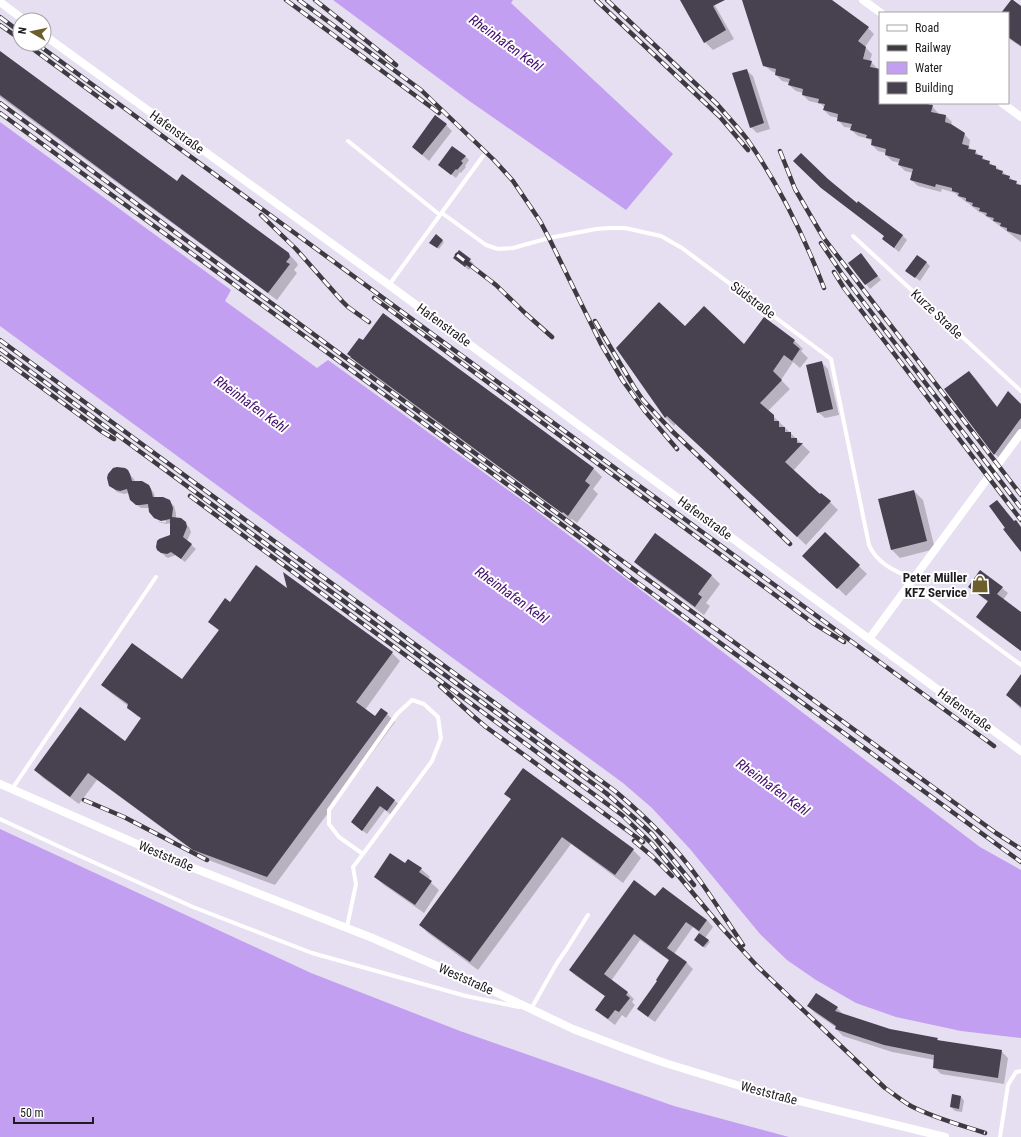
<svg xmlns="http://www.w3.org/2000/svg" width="1021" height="1137" font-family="'Roboto Condensed',sans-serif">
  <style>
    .water { fill: #c29ff0 }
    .shadow { fill: #0003 }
    .building { fill: #474150 }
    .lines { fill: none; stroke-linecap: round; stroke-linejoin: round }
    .service { stroke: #fff; stroke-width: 4 }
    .minor { stroke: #fff; stroke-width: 8 }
    .rail-casing { stroke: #3e3a42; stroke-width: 4.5 }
    .rail { stroke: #fff; stroke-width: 3; stroke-dasharray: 9; stroke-linecap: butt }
    .labels { text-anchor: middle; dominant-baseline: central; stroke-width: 4; stroke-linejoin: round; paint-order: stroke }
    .street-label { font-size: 13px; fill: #1e1b21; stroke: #fff }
    .poi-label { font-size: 13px; font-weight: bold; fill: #1e1b21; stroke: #fff; text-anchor: end }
    .water-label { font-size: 14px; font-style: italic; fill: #41086b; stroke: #fff }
  </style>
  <rect width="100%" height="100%" fill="#e6dff1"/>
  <!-- water -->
  <path class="water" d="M333,0H513L511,3L673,154L626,210L468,100Z
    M0,122L231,290L225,301L317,368L328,360L530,506L980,847L1021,870V1038L961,1031L896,1017L856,1003L816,980L787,960L760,934L690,849L652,808L623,783L0,326Z
    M0,829L311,973L460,1031L674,1106L789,1137H0Z"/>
  <!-- shadow -->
  <path class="shadow" d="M682,0H712L734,39L713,50L705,42Z
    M743,0H830L868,28L874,34L865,47L872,54L870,61L877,68V70L880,71V103H925L924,105L932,106L938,113V114L946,116L952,122L951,125L964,134L970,140L969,147L973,151H975L980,156L989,162L993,166L996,167L1021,186V242L989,218L987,217L982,213L979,212L968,203L966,202L961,198L959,197L955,193L942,189L941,192L918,186L911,180L913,173L905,171L899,165L900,163L892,161L886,155V153L878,151L872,145L873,143L869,139L858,136L851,130L852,128L844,127L838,120V118L830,116L824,110L825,108L821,104L809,101L803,95V93L796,91L789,85L790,83L782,81L776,75V73L771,71L764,65Z
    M1021,7V47L1008,38V13H1002Z
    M0,52L177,182L289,254L297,263L298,265L294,270L297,273L277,300L0,97Z
    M746,70L753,76L770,129L757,133L751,127Z
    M446,125L452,131L429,161L413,147Z
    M465,156L469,160L465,166L466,167L461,173L460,172L456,178L439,165Z
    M827,180L858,204L902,235L907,240L899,252L883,239L885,237Z
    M436,236L444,242L439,249L432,244Z
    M454,258L470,260L474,264L469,270Z
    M865,259L881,280L870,289L850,263Z
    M926,262L930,266L920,281L911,274Z
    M383,314L594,469L602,477L593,489L598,494L577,523L572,519L571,520L360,366L349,354L363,342Z
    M685,328L744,345L795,341L803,349L801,351L808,358L800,368L793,362L781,380L790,389L768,411L810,452L793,471L820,496L830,502L838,510L806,545L676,423L674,426L666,418L617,348Z
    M821,362L828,369L839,415L825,418L818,412Z
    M969,372L976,379L998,408L1021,406V435L1002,461L995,454L945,390Z
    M125,469L134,479L135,482L148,486L154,493L155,498L169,501L174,506L176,513V519L185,523L189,527L191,532L187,541L196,549L185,562L176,555L168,558L166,557L158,549L171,536V523L166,524L159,522L157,521L166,523V521L154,518L150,508H141L135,504L129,493L124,494L117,492L110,485Z
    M914,491L923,500L935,549L900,558L891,549Z
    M825,533L867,574L846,596L804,556Z
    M655,534L712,576L720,584L706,603L710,606L704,615L643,570L635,562Z
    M969,587L1002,588L1008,593L1003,600L1021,614V651L983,623L977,617L988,602L975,592Z
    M289,591L392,653L400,661L365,710L375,717L387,714L395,722L275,885L203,858L97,780L79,804L43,778L35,770L125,742L142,719L137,716L128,707V706L111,693L102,685L182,681L219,631L210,621L230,603Z
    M1021,680V709L1007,695Z
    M377,788L399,804L391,815L385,810L367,834L356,826Z
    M506,794L633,850L641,858L623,883L571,844L478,970L428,933L420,925L512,800Z
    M408,860L421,869L430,877L428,880L439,890L424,913L384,885L375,877L405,865Z
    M656,898L707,920L713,927L705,938L710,942L705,948L697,942L695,940L700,933L693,927L674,954L686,962L693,969L655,1022L645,1015L639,1009L658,981L670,961L640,940L611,981L628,993L634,999L632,1002L635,1005L626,1018L622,1015L615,1025L603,1016L597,1010L606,997L576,976L570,970Z
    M808,1006L837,1008L844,1015L890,1030L937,1039L939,1041L1001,1051L1008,1058L1004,1084L941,1074L934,1067L935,1060L892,1052L843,1036L836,1029L837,1028L815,1013Z
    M961,1097L964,1101L962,1112L955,1111L951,1107Z"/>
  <!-- building -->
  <path class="building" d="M680,0H725L713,6L726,30L704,43Z
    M742,0H832L869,27L858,41L866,47L863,59L872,61L870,67L880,69V103H922L933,105L931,112L946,115L945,122L951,124L965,133L962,144L969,146L968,149L976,150L975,154L983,156L982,159L990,161L989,164L996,166V169L1003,171L1002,174L1010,176L1009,179L1017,181L1016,184L1021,185V235L1007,231V228L1000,226L1001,223L993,221L994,218L986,216L987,213L979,211L980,208L972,206L973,203L966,201V198L958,196L959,193L952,191V188L936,184L935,187L910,180L913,169L898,165L900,159L885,155L886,149L871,145L872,139L866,138L867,135L850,130L852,124L837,121L838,114L823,110L825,104L818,103L819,99L802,95L803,89L788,85L790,79L775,75L776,69L763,66Z
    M1011,0H1013L1021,6V46L1008,37V13H1001Z
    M0,51L177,181L182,174L289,253L290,257L286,262L290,264L268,293L0,95Z
    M747,69L764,123L750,128L732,73Z
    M435,115L447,124L422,155L412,147Z
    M452,146L466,156L461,161L463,163L457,170L456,169L451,175L438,165Z
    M801,153L828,179L857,203L858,201L903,235L894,248L882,239L884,236L821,188L793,161Z
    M436,234L443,240L437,248L429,243Z
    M459,250L471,259L465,267L453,258Z
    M861,253L878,276L865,285L848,263Z
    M917,255L927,262L915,278L905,271Z
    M659,302L685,326L704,306L744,344L764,317L795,340L793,343L800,349L792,361L784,355L773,371L782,380L760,403L774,415V421H779V427H785V432H791V438H797V443H803L785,462L820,494L821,493L831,501L797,537L667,416L665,418L616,348Z
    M383,313L594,468L585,481L590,485L568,516L563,512L562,513L350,357H351L347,354L359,338L363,340Z
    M822,361L833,409L817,413L806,365Z
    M969,371L997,407L1008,391L1021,404V418L994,455L944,389Z
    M117,467L125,468L128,470L130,474L132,481H142L149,485L151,489L153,497H163L170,500L173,508L172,517L181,518L186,522L187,527L183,537L192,544L181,559L171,552L167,554L161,553L157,550L156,547L157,541L159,539L170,535V519L161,521L154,518L149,512L148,504L140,505H136L130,500L127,489L120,491L116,490L109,486L107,478L108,474L113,468Z
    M914,490L927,541L891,550L878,499Z
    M997,500L1014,521L1016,520L1021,527V552L1003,529L1005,528L989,506Z
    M825,532L860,565L837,589L802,556Z
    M655,533L712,575L698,594L702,597L695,607L634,562Z
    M256,565L287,588L283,572L393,652L356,702L375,716L381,708L388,713L267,877L193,850L88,773L70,797L34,770L80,707L125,741L141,718L127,708L128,704L101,685L132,643L182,679L219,630L208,622L225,598L230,602Z
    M980,570L1003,587L997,594L1021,612V651L976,617L988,601L968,587Z
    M1021,674V707L1006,695Z
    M523,768L634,849L615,875L562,837L470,962L419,925L511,799L504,794Z
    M377,786L395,800L387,811L380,806L362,831L351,822Z
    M390,853L405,863L408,859L422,868L419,872L432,881L415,905L374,877Z
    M634,880L655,896L663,887L707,920L699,931L686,922L667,948L687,962L648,1017L637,1009L657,981L656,980L669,960L634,934L604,974L628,992L626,995L630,998L619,1012L615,1010L608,1019L595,1010L605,996L569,970Z
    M699,933L709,940L703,947L694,940Z
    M816,993L838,1007L835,1011L890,1029L938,1038L937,1040L1002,1050L998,1078L933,1068L934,1055L884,1045L835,1029L836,1026L807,1006Z
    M952,1094L961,1096L959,1109L950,1107Z"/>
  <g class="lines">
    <!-- service -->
    <path class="service" d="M348,141L440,215
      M442,213L486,245L498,249L513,248L549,238L596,229L610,228H625L661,236L682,248L831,359L869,545C877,564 896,571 913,579
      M853,236L1021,391
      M389,285L483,156
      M922,592L1021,665
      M12,789L156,577
      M0,819L71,852L193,907L312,953L466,996L519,1007
      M347,927L356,884L353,867L363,854L432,761L441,738L438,717L424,704L412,700L397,714L329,810V824L339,837L363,854
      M529,1009H531L557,963L566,950L588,915
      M1000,1137L1008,1085L1016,1072L1021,1071"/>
    <!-- minor -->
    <path class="minor" d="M863,0L881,13
      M0,2L24,20
      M44,35L389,285L1021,751
      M1002,103L1021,117
      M869,639L1021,433
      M0,784L178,862L370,937L474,982L573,1029L626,1049L665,1063L750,1089L945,1137"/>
    <!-- rail casing -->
    <g class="rail-casing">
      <path id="rail" d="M286,0L439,113
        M299,0L421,90L494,160L513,181L540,221L549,238L601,344L623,381L644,410L677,449
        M315,0L383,54L396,65
        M596,0L720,117L748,150
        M607,0L717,104C727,116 738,127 747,139C779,185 804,236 824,288
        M0,17L20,32
        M0,25L20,39
        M26,44L112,107
        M37,44L994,746
        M0,103L510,479L996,833L1021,849
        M0,113L583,540L631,578L1021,862
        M780,151L795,189L823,237L1021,495
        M261,215L296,249L342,301L348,307L369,322
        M821,243L842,274L1021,508
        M457,255L496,285L525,313L552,337
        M834,272L844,288L1021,520
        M374,298L813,623L844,642
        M595,321L634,387L643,400L672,431L790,544
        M0,340L615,791C646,817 675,846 698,878C714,900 728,923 743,945
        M0,349L606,793L639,822L652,834L694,885
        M0,357L101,431L114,439
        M190,496L622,815L652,844L722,928L758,967L885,1088C894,1094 902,1101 911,1106C934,1118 961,1125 985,1133
        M440,686L473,716L486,727L643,842
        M84,800L124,817L207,860
        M634,841L652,856L672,876"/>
    </g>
    <!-- rail -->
    <use href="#rail" class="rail"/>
  </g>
  <!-- icons -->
  <defs>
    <g id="shop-bare" transform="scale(1.38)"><path d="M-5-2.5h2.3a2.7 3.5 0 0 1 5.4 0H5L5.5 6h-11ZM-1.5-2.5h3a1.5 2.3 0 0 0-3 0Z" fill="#6d5f2c" stroke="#fff" stroke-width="2.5" paint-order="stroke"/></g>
  </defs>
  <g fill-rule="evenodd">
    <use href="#shop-bare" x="980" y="584"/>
  </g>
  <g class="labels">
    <!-- street labels -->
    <g class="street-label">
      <text transform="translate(177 132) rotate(36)">Hafenstraße</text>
      <text transform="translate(753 300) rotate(37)">Südstraße</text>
      <text transform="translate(937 314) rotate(43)">Kurze Straße</text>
      <text transform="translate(444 325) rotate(36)">Hafenstraße</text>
      <text transform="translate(705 518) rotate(36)">Hafenstraße</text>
      <text transform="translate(965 710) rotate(36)">Hafenstraße</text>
      <text transform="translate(166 856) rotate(23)">Weststraße</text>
      <text transform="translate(466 979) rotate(24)">Weststraße</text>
      <text transform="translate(769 1093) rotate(15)">Weststraße</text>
    </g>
    <!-- poi labels -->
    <g class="poi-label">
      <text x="967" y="577">Peter Müller<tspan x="967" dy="15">KFZ Service</tspan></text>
    </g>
    <!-- water labels -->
    <g class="water-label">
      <text transform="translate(506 43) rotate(36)">Rheinhafen Kehl</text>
      <text transform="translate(251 404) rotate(36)">Rheinhafen Kehl</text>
      <text transform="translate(512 595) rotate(36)">Rheinhafen Kehl</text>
      <text transform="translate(773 787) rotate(36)">Rheinhafen Kehl</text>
    </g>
  </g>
  <!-- legend -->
  <rect x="879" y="12" width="130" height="92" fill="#ffffff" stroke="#a5a4a6"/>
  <rect x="887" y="25" width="20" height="6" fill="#ffffff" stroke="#a5a4a6"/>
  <text x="915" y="32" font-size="12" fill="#1e1b21">Road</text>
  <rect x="887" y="45" width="20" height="6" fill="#3e3a42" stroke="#a5a4a6"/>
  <text x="915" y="52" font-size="12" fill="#1e1b21">Railway</text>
  <rect x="887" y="62" width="20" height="12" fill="#c29ff0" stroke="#a5a4a6"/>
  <text x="915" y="72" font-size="12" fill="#1e1b21">Water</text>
  <rect x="887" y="82" width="20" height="12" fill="#474150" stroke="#a5a4a6"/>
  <text x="915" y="92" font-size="12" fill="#1e1b21">Building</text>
  <!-- north arrow -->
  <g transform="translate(32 32) rotate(279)"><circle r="19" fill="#ffffff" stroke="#a5a4a6"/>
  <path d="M0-3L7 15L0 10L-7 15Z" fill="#6d5f2c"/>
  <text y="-6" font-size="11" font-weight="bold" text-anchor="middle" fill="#1e1b21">N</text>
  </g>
  <!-- scale -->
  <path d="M14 1117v6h79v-6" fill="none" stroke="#1e1b21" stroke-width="2"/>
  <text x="20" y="1117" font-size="12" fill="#1e1b21" stroke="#ffffff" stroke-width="3" paint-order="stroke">50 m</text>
</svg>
